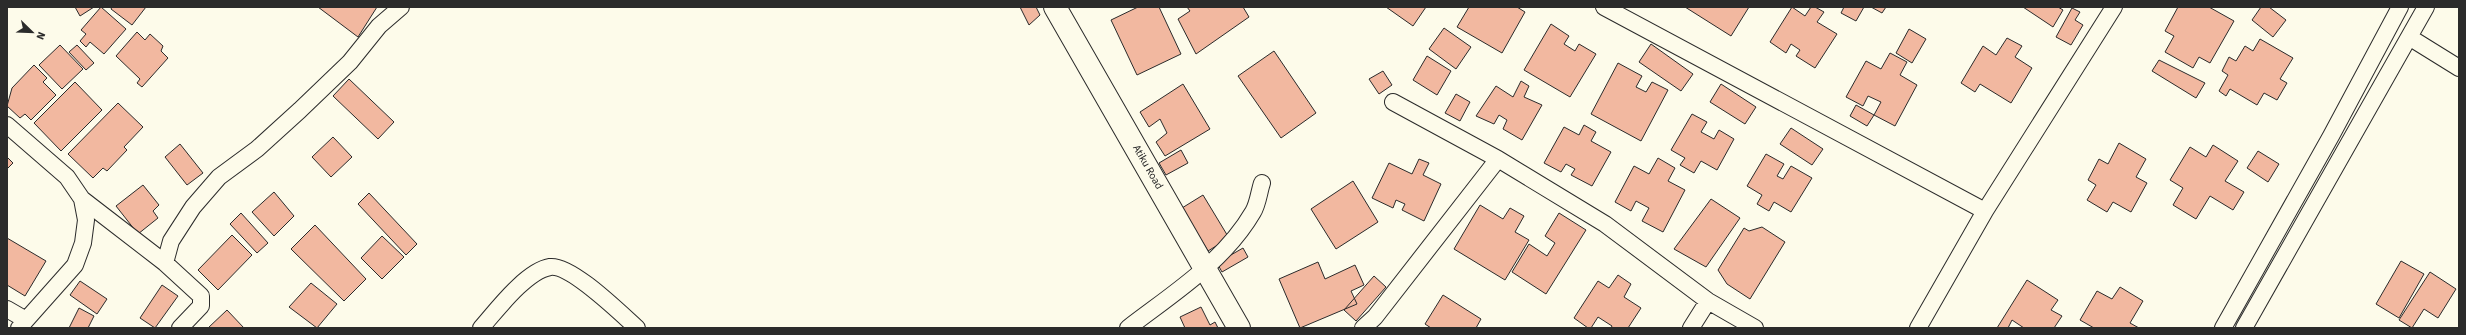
<svg xmlns="http://www.w3.org/2000/svg" width="2466" height="335" font-family="'Source Sans 3',sans-serif">
  <style>
    .building { fill: #f2b8a0; stroke: #2b2b2b }
    .lines { fill: none; stroke-linecap: round; stroke-linejoin: round }
    .street-casing { stroke: #2b2b2b; stroke-width: 18 }
    .secondary-casing { stroke: #2b2b2b; stroke-width: 24 }
    .street { stroke: #fdfbea; stroke-width: 16 }
    .secondary { stroke: #fdfbea; stroke-width: 22 }
    .labels { text-anchor: middle; dominant-baseline: central; stroke-width: 3; stroke-linejoin: round; paint-order: stroke }
    .street-label { font-size: 11px; fill: #2b2b2b; stroke: #fdfbea }
  </style>
  <rect width="100%" height="100%" fill="#fdfbea"/>
  <!-- building -->
  <path class="building" d="M75,7H94L80,16Z
    M101,7L126,29L104,54L90,42L86,47L80,41L86,34L81,30Z
    M112,7H146L132,25L111,9Z
    M318,7H377L358,37Z
    M1020,7H1036L1040,15L1029,25Z
    M1138,7H1159L1181,54L1137,75L1111,20Z
    M1187,7H1243L1249,17L1196,54L1178,19L1190,11Z
    M1386,7H1426L1413,26Z
    M1469,7H1517L1525,12L1502,53L1457,27Z
    M1685,7H1749L1731,36Z
    M1792,7L1805,16L1811,7H1815L1824,12L1817,22L1837,34L1815,68L1796,56L1800,50L1791,44L1786,53L1770,42Z
    M1844,7H1864L1856,21L1841,13Z
    M1871,7H1886L1882,13Z
    M2023,7H2058L2063,10L2053,27Z
    M2178,7H2209L2234,21L2210,63L2199,57L2193,68L2165,52L2174,36L2165,31Z
    M2261,7H2269L2286,20L2273,37L2252,20Z
    M2072,8L2080,12L2075,20L2083,25L2071,45L2056,37Z
    M1551,24L1569,36L1564,44L1575,51L1579,44L1596,54L1570,97L1524,70Z
    M1444,28L1471,47L1456,69L1429,49Z
    M1909,29L1926,39L1912,63L1896,53Z
    M137,32L145,40L150,34L163,46L161,51L168,58L142,87L137,83L140,79L116,56Z
    M2007,38L2022,46L2015,57L2032,68L2011,103L1980,84L1975,92L1961,83L1983,46L1996,55Z
    M2260,39L2293,58L2280,79L2287,83L2277,100L2264,93L2257,105L2230,89L2226,96L2219,91L2228,75L2222,71L2229,57L2236,61L2245,46L2253,51Z
    M1651,44L1693,74L1681,91L1639,62Z
    M60,45L83,69L62,89L39,65Z
    M77,45L94,63L86,70L69,52Z
    M1274,51L1316,113L1281,138L1238,76Z
    M1890,53L1907,62L1900,75L1917,85L1895,126L1874,115L1881,102L1868,96L1863,106L1846,97L1866,61L1881,69Z
    M1427,56L1451,71L1437,95L1413,80Z
    M2159,60L2205,83L2196,98L2152,71Z
    M1618,63L1642,76L1636,87L1646,92L1652,82L1668,90L1641,141L1591,114Z
    M34,65L47,78L43,82L56,95L31,120L25,114L20,118L7,106L12,88Z
    M1383,71L1392,85L1379,94L1369,79Z
    M349,79L394,122L378,139L333,96Z
    M1521,81L1529,86L1524,97L1542,105L1522,140L1503,129L1507,120L1499,115L1494,124L1476,116L1496,86L1513,97Z
    M75,82L102,110L61,151L34,123Z
    M1183,84L1210,129L1165,156L1156,142L1167,133L1160,119L1149,127L1140,112Z
    M1721,84L1756,107L1745,124L1710,102Z
    M1456,94L1470,102L1460,121L1445,113Z
    M118,103L143,127L124,147L127,150L107,171L103,168L93,178L68,154Z
    M1856,105L1874,115L1867,126L1850,116Z
    M1692,114L1707,122L1701,132L1714,139L1719,130L1734,139L1717,170L1701,161L1694,173L1680,165L1685,158L1671,150Z
    M1584,125L1596,132L1591,141L1611,152L1592,186L1571,175L1575,169L1566,164L1561,172L1544,163L1564,127L1579,135Z
    M1791,128L1823,149L1812,165L1780,144Z
    M333,137L352,157L331,177L312,157Z
    M2119,143L2146,159L2136,177L2147,183L2131,212L2113,202L2107,212L2087,200L2096,185L2088,180L2099,159L2108,164Z
    M180,144L203,173L187,185L165,157Z
    M2213,145L2238,161L2225,181L2244,192L2233,210L2210,196L2196,219L2173,205L2183,188L2170,180L2190,147L2206,157Z
    M1181,150L1188,163L1166,175L1159,163Z
    M2258,151L2279,164L2268,182L2247,168Z
    M1766,154L1784,164L1777,176L1783,179L1791,166L1812,178L1791,212L1774,202L1769,211L1757,204L1762,195L1747,186Z
    M7,157L13,163L7,169Z
    M1658,158L1675,168L1668,181L1685,190L1663,232L1642,221L1649,208L1636,201L1631,211L1615,202L1634,166L1649,174Z
    M1419,159L1429,163L1423,175L1441,184L1424,221L1402,210L1405,204L1396,200L1393,208L1372,198L1389,163L1412,174Z
    M1353,181L1378,222L1336,249L1311,209Z
    M143,185L159,205L153,211L158,218L138,234L116,206Z
    M274,192L294,216L274,236L252,212Z
    M369,193L417,244L406,255L358,204Z
    M1203,195L1229,238L1208,251L1182,208Z
    M1711,199L1740,218L1706,267L1674,249Z
    M1480,205L1503,219L1510,208L1524,216L1515,232L1529,240L1505,280L1454,249Z
    M241,213L268,243L257,253L230,224Z
    M1559,213L1586,230L1546,294L1512,272L1529,244L1547,256L1555,243L1545,236Z
    M315,225L366,279L344,301L291,249Z
    M1762,227L1785,242L1750,299L1727,284L1718,270L1744,228L1749,231Z
    M232,235L252,255L218,290L198,270Z
    M382,236L404,257L382,279L361,258Z
    M7,238L46,261L25,296L7,285Z
    M1243,248L1248,257L1222,272L1217,263Z
    M2401,261L2424,274L2399,318L2376,304Z
    M1318,262L1325,279L1355,265L1364,285L1351,291L1357,304L1300,328L1279,279Z
    M2430,272L2456,289L2438,318L2424,309L2412,328L2399,320Z
    M1618,275L1631,284L1624,297L1641,308L1628,328H1611L1612,326L1598,317L1591,328H1588L1574,318L1598,281L1609,288Z
    M1374,276L1386,287L1356,321L1344,310Z
    M2027,280L2058,300L2051,310L2062,316L2054,328H2024L2012,320L2008,328H1997Z
    M80,281L107,299L97,314L70,295Z
    M311,283L337,304L317,328L289,307Z
    M162,285L178,296L155,328L140,318Z
    M2120,287L2143,301L2130,323L2139,328H2094L2080,320L2097,291L2112,299Z
    M1443,295L1481,319L1476,328H1431L1425,324Z
    M1201,307L1210,325L1215,322L1218,328H1185L1180,317Z
    M79,308L94,316L88,328H69Z
    M227,310L244,328H208Z"/>
  <g class="lines">
    <!-- street casing -->
    <g class="street-casing">
      <path id="street" d="M1604,7L1985,211
        M2409,37L2459,68
        M1393,102L1498,159L1605,224L1708,301L1755,328
        M7,125L67,177L82,199L86,220L83,243L75,265L19,328
        M82,199L165,263
        M7,309L26,320
        M180,328L201,306V296L165,263L171,241L193,207L219,177L257,149L300,110L350,62L379,26L401,7
        M481,328C496,311 526,271 550,267C571,264 621,314 637,328
        M1128,328C1172,294 1224,262 1253,212C1258,204 1259,192 1262,183
        M1363,328L1375,317L1498,159
        M1691,328L1708,301
        M1918,328L1985,211L2114,7
        M2223,328L2331,136L2400,7
        M2244,328L2426,7"/>
    </g>
    <!-- secondary casing -->
    <g class="secondary-casing">
      <path id="secondary" d="M1055,7L1239,328"/>
    </g>
    <!-- street -->
    <use href="#street" class="street"/>
    <!-- secondary -->
    <use href="#secondary" class="secondary"/>
  </g>
  <g class="labels">
    <!-- street labels -->
    <g class="street-label">
      <text transform="translate(1148 167) rotate(60)">Atiku Road</text>
    </g>
  </g>
  <!-- border -->
  <rect width="2466" height="335" fill="none" stroke="#2b2b2b" stroke-width="16"/>
  <!-- north arrow -->
  <g transform="translate(32 32) rotate(113)" stroke="#fdfbea" stroke-width="3" paint-order="stroke">
  <path d="M0-3L7 15L0 10L-7 15Z" fill="#2b2b2b"/>
  <text y="-6" font-size="11" font-weight="bold" text-anchor="middle" fill="#2b2b2b">N</text>
  </g>
</svg>
